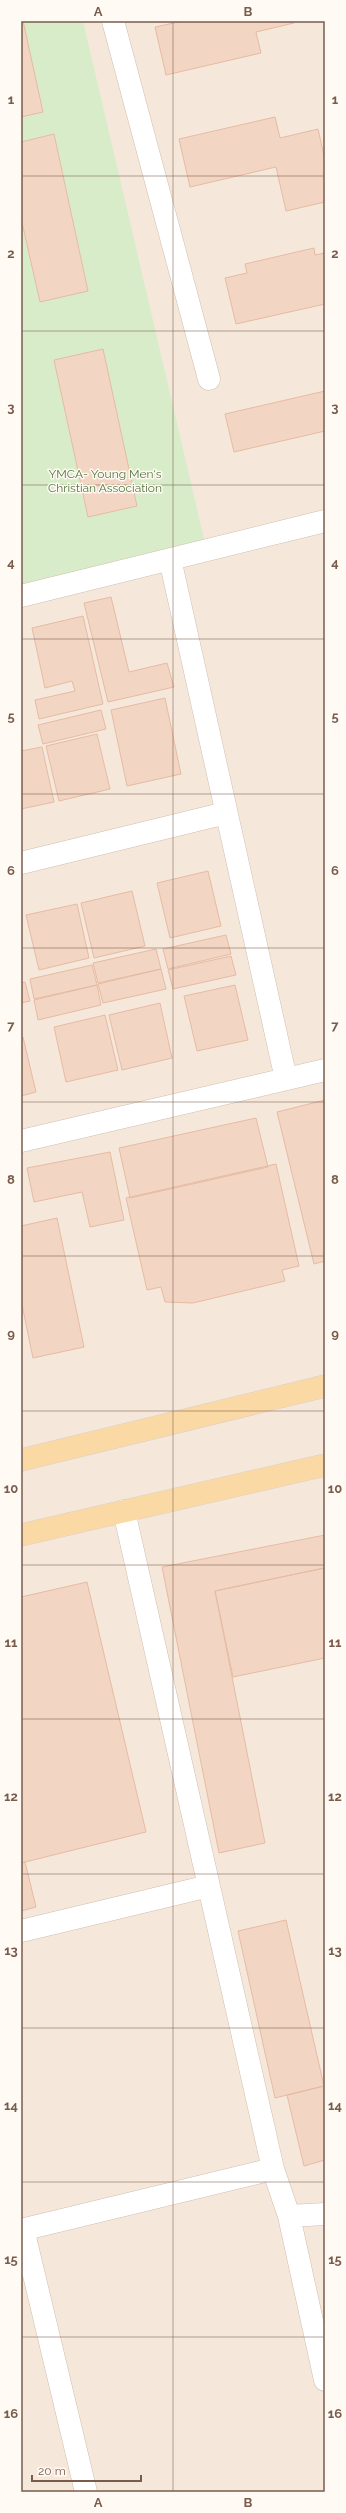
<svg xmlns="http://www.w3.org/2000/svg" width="346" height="2513" font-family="Raleway,sans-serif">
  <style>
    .residential { fill: #f5e8da }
    .green { fill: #d8ecc9 }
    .building { fill: #f3d5c3; stroke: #e6bba3 }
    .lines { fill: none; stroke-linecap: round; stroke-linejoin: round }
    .minor-casing { stroke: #d1beb0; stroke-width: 23 }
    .major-casing { stroke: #dad1cd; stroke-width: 23 }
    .minor { stroke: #fff; stroke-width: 22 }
    .major { stroke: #fbd9a5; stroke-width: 22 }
    .grid { fill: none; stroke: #7a5c4d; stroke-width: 1; stroke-opacity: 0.55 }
    .labels { text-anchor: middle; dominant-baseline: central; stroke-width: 3; stroke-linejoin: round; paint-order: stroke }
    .park-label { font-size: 12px; fill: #537a41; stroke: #fffaf3 }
    .neatline { fill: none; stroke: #7a5c4d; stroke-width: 1.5 }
    .grid-label { font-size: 13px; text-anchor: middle; font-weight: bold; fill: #7a5c4d }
  </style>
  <rect width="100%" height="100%" fill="#fdf6ec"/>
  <!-- residential -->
  <path class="residential" d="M21,21H325V2492H21Z"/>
  <!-- green -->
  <path class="green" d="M21,21H83L205,543L21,586Z"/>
  <!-- building -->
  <path class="building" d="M21,21H23L43,112L21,117Z
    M183,21H294V23L256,32L261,53L166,75L155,27Z
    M275,117L280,138L318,129L325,160V202L286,211L276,167L190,187L179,139Z
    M54,134L88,291L40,302L21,218V142Z
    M314,248L315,255L325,253V304L236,324L225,278L247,273L245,264Z
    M103,349L137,506L88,517L54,360Z
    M325,391V431L234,452L225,414Z
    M111,597L129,672L167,663L174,687L108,702L84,603Z
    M83,616L103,704L39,719L35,700L75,691L72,681L45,688L32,628Z
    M165,698L181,774L127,786L111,710Z
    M101,710L106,729L43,744L38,725Z
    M97,734L110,789L59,801L46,746Z
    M42,747L54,802L21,809V751Z
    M208,871L221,926L170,938L157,883Z
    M132,891L145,946L94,958L81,903Z
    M77,904L89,958L39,970L26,915Z
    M226,935L231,954L168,969L163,949Z
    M156,949L161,969L98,983L93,963Z
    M231,956L236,975L173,989L168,970Z
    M92,965L97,985L34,999L30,979Z
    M161,969L166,989L103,1003L98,984Z
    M25,982L30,1001L21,1003V983Z
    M97,985L101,1005L38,1020L34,1000Z
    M235,985L248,1040L197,1051L184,996Z
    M160,1003L172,1058L122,1070L109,1015Z
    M105,1015L118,1070L66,1082L54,1027Z
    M23,1037L36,1092L21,1096V1038Z
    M325,1100V1261L314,1264L277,1112Z
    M256,1118L268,1167L130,1198L119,1148Z
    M110,1152L124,1220L90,1227L82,1192L34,1202L27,1168Z
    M276,1164L299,1266L282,1270L285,1281L193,1303L165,1302L161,1287L147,1290L126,1198Z
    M57,1218L84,1347L33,1358L21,1300V1226Z
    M325,1535V1568L215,1591L265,1843L219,1853L162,1567Z
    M324,1568L325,1658L233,1677L215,1591Z
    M87,1582L146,1832L21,1863V1597Z
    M25,1862L36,1907L21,1911V1863Z
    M286,1920L324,2086L275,2098L238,1931Z
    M324,2086L325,2160L304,2166L287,2095Z"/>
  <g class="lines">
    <!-- minor casing -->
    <g class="minor-casing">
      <path id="minor" d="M113,21L209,379
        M170,559L286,1079
        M21,596L325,521
        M21,863L226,813
        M21,1141L325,1070
        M124,1511L273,2169L289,2216L325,2380
        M21,1931L209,1886
        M289,2216L325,2214
        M23,2229L86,2492
        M21,2230L273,2169"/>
    </g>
    <!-- major casing -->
    <g class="major-casing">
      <path id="major" d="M21,1460L325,1386
        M21,1535L325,1465"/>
    </g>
    <!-- minor -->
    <use href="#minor" class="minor"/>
    <!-- major -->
    <use href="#major" class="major"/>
  </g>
  <!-- grid -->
  <path class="grid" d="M173,21V2492M21,176H325M21,331H325M21,485H325M21,639H325M21,794H325M21,948H325M21,1102H325M21,1256H325M21,1411H325M21,1565H325M21,1719H325M21,1874H325M21,2028H325M21,2182H325M21,2337H325"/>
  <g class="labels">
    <!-- park labels -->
    <g class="park-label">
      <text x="105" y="474">YMCA- Young Men's<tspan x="105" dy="14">Christian Association</tspan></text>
    </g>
  </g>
  <!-- border -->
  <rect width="346" height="2513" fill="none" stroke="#fffaf3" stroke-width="44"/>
  <!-- scale -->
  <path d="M32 2475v6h109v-6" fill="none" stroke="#7a5c4d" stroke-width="2"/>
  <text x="38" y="2475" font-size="12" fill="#7a5c4d" stroke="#fffaf3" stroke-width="3" paint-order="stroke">20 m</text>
  <rect x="22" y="22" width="302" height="2469" class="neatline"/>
  <g class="grid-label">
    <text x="98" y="16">A</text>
    <text x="248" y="16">B</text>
    <text x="11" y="104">1</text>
    <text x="335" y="104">1</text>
    <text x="11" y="258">2</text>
    <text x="335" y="258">2</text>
    <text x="11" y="412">3</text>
    <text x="335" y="412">3</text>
    <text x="11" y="567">4</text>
    <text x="335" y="567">4</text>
    <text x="11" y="721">5</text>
    <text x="335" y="721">5</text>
    <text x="11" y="875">6</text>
    <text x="335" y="875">6</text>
    <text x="11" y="1030">7</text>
    <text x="335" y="1030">7</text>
    <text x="11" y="1184">8</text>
    <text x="335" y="1184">8</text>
    <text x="11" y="1338">9</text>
    <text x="335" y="1338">9</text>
    <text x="11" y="1493">10</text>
    <text x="335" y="1493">10</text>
    <text x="11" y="1647">11</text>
    <text x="335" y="1647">11</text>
    <text x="11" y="1801">12</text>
    <text x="335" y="1801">12</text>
    <text x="11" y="1955">13</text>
    <text x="335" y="1955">13</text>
    <text x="11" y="2110">14</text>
    <text x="335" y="2110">14</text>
    <text x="11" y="2264">15</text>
    <text x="335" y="2264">15</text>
    <text x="11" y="2418">16</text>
    <text x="335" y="2418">16</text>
    <text x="98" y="2507">A</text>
    <text x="248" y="2507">B</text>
  </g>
</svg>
